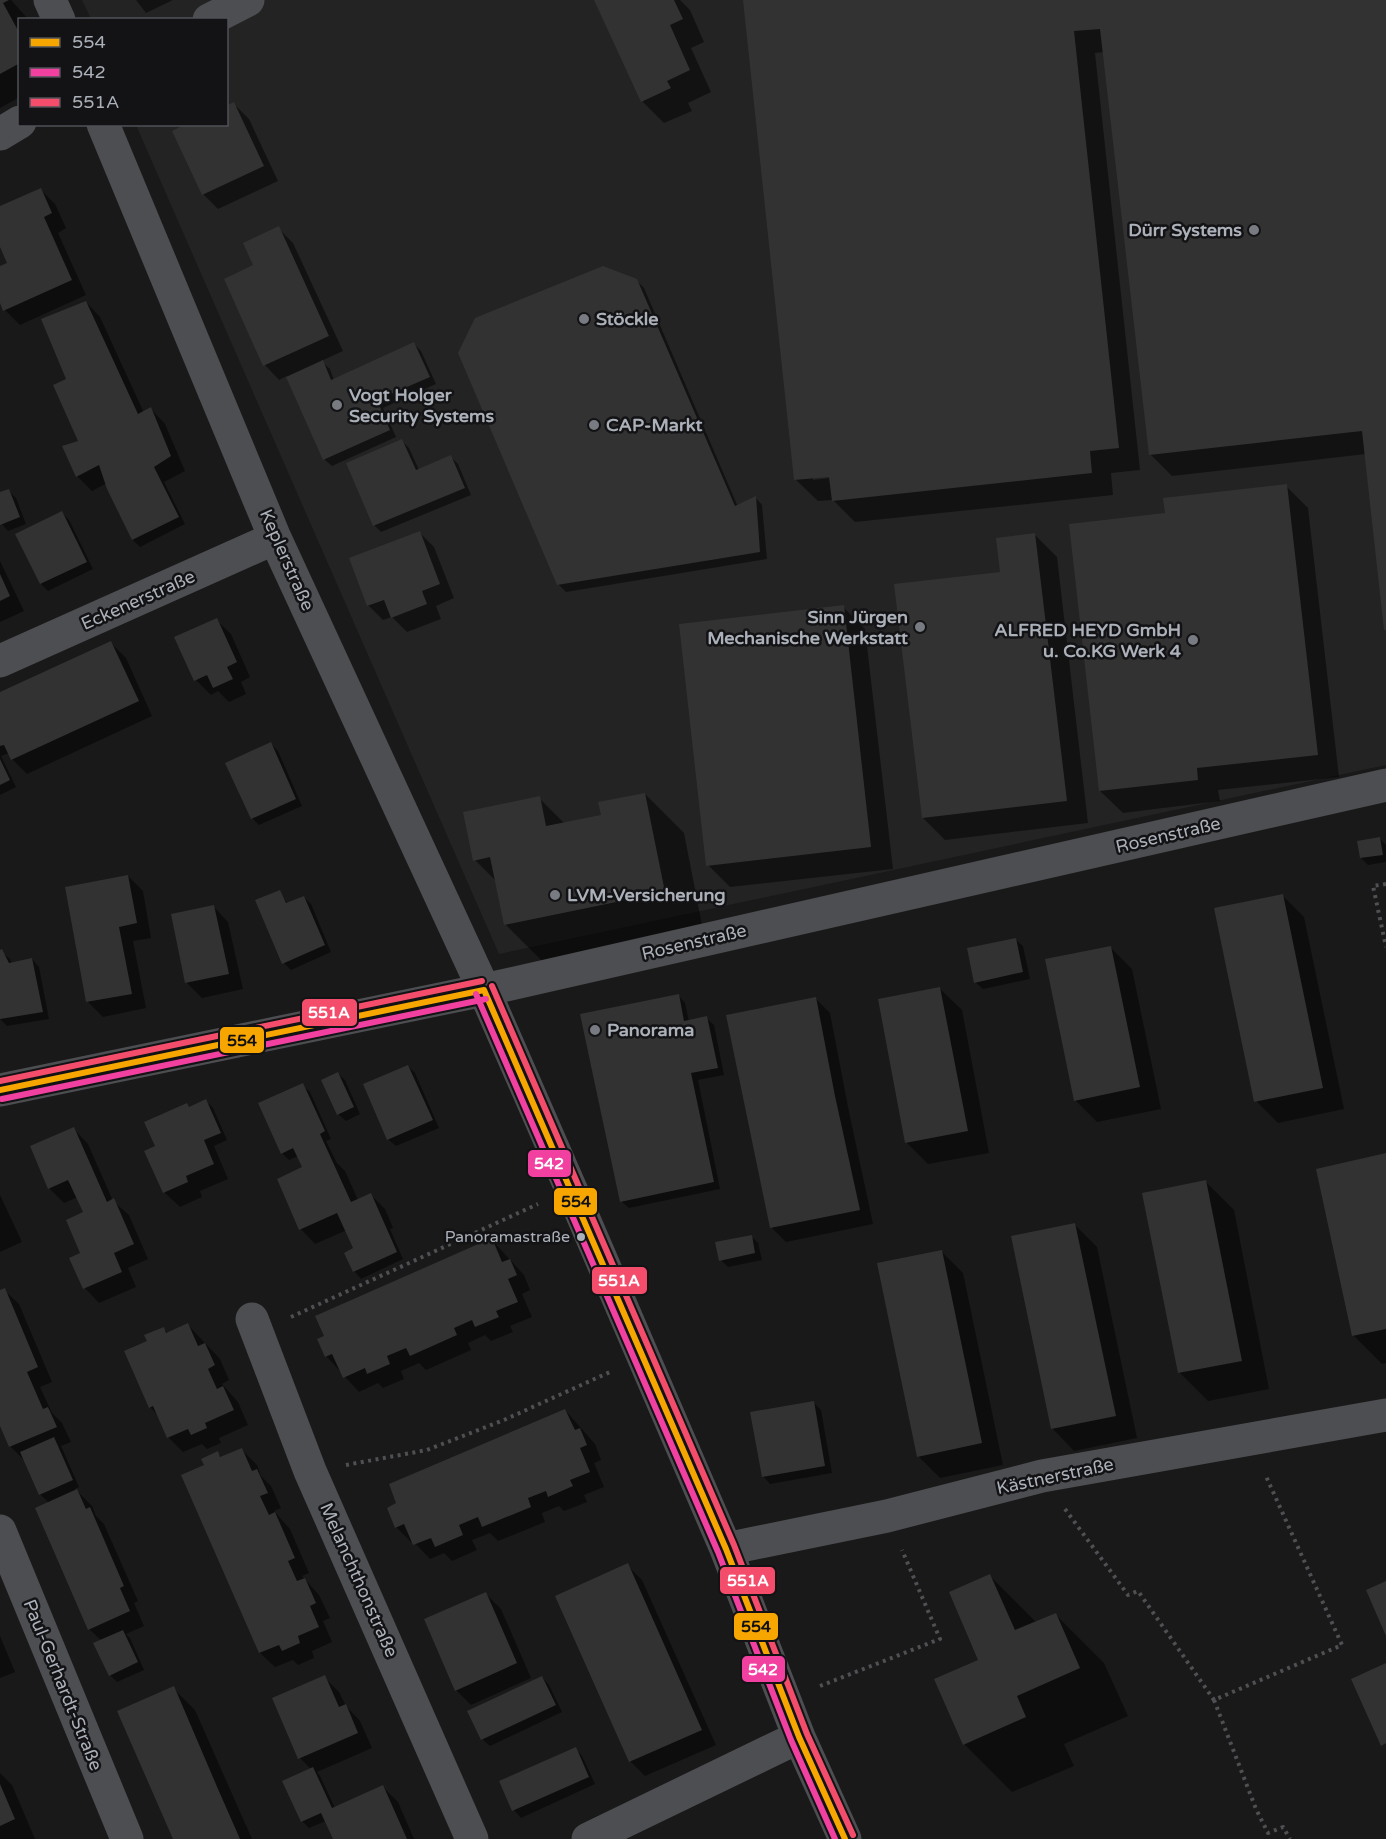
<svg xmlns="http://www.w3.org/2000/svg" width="1386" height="1839" font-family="'Varela Round',sans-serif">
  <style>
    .built { fill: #232324 }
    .shadow { fill: #0007; fill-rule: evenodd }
    .building { fill: #323233 }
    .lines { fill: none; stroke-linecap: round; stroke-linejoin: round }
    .path { stroke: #4f5053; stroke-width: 4; stroke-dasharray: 3 4.5; stroke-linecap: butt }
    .minor { stroke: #4d4e51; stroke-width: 33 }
    .bus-1-casing { stroke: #131315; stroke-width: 10 }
    .bus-2-casing { stroke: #131315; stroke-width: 10 }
    .bus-3-casing { stroke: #131315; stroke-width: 10 }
    .bus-1 { stroke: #f7a600; stroke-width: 6 }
    .bus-2 { stroke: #f240a1; stroke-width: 6 }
    .bus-3 { stroke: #f44d6c; stroke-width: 6 }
    .poi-dot { fill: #787b81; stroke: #131315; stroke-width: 2 }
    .bus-dot { fill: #abb0b9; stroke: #131315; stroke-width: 2 }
    .labels { text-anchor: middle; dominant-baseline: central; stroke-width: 5; stroke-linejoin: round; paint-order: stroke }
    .bus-label { font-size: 16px; fill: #abb0b9; stroke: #131315; text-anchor: end }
    .poi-label { font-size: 18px; font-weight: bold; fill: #abb0b9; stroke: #131315; text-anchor: start }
    .street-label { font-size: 18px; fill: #abb0b9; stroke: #131315 }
    .line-badge { stroke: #131315; stroke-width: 2 }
    .badge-label { font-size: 16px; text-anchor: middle; font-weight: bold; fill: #fff }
    .pale-badge-label { font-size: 16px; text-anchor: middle; font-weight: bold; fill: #111 }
  </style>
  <rect width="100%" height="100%" fill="#191919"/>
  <!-- built -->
  <path class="built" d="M82,0H1386V765L499,954L136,125L226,124V20L91,19Z"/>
  <!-- shadow -->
  <path class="shadow" d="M0,0H11L29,20H20V97L0,108Z
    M136,0H173L146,13Z
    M595,0H680L690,10L704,42L691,48L711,92L688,103L692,111L664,123L642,101Z
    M744,0H1386V628L1366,454L1172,476L1150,454L1104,52L1095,53L1140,470L1111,473L1113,495L855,522L833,500L818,501L795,479ZM836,474L837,477L813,480V477Z
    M234,104L249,119L278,181L218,209L203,194Z
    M40,189L55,204L66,228L58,233L86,295L20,325L5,310L0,299V268L9,264L0,244V208Z
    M278,228L293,243L343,351L321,361L330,369L334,380L414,344L421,351L436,384L383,408L396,437L332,466L324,459L287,376L279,380L265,365L255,266Z
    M636,280L644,288L738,507L756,498L762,505L767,559L566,592L559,585Z
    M86,302L100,317L144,413L151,409L165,424L185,471L164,482L185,524L140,547L133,540L107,483L92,491L77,476L80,442L68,380Z
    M402,441L409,448L419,470L451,457L458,464L471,495L381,532L374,525Z
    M1286,486L1308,508L1339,777L1218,790L1220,801L1123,813L1100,791L1166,515Z
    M9,491L16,498L26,524L8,531L0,522V494Z
    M61,512L69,520L93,569L48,591L41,584L17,534Z
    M419,532L434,547L454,598L436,606L441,619L407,632L392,617L383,620L368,605Z
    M1035,535L1057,557L1088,823L945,840L923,818L1002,573Z
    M0,561L24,611L0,622Z
    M843,607L865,629L893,869L730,887L708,865Z
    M216,620L231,634L250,677L241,682L246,694L229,702L218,691L211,695L196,680Z
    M111,643L126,658L152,716L27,774L12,759L9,753L1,756L16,787L0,795V694Z
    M271,744L278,751L302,806L259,825L252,818Z
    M645,794L684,833L703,930L544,963L505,924L497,882L475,860L539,798L565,824L602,817Z
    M1380,839L1386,845V862L1368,865L1361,858Z
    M128,876L143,891L151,938L133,941L146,1008L103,1017L88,1002L67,888Z
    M279,892L288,904L304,897L311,904L331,952L291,970L284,963Z
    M1282,895L1304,917L1344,1109L1278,1123L1256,1101Z
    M214,907L228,922L243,989L202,998L187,983L172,916Z
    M1015,939L1023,946L1030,979L983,989L975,982Z
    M1110,947L1132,969L1161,1109L1097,1122L1075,1100Z
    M0,951L9,958L12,963L32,959L39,967L49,1019L7,1026L0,1019Z
    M939,988L962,1010L989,1153L928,1164L906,1142Z
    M678,995L685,1003L689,1022L706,1018L714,1025L724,1075L698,1080L720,1189L629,1208L621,1201Z
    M815,998L830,1013L849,1112L873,1224L786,1242L771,1227Z
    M408,1066L415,1073L439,1128L396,1146L388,1139Z
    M337,1073L345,1080L360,1114L346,1121L338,1114Z
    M302,1085L310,1092L331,1139L326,1141L337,1163L345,1171L358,1200L370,1194L385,1209L393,1228L390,1229L403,1259L361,1279L354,1271L355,1249L347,1230L315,1244L301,1229L305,1167L298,1156L289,1160L282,1153Z
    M206,1101L213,1108L227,1140L214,1146L228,1179L200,1191L202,1197L180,1207L165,1193L146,1152L157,1147L187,1105L190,1108Z
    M74,1129L88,1144L113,1201L129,1215L148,1259L128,1268L136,1287L99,1303L85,1288L71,1259L82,1254L85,1213L78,1197L64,1203L49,1188Z
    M1386,1155V1363L1382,1364L1353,1335Z
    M1206,1182L1234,1210L1269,1389L1208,1401L1179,1372Z
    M0,1195L22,1242L0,1252Z
    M1075,1225L1097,1247L1137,1438L1074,1451L1052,1428Z
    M751,1236L758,1243L762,1260L728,1267L721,1260Z
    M492,1240L524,1275L530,1290L522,1294L532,1317L510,1326L513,1332L491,1341L485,1335L468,1343L471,1350L426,1370L419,1363L401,1371L404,1379L383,1388L378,1383L359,1392L326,1356Z
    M941,1251L963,1273L1003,1465L940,1478L918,1456Z
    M4,1290L19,1304L52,1382L40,1387L52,1413L62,1423L71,1442L61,1446L79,1487L75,1489L92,1506L96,1516L104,1524L138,1601L134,1603L144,1626L126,1634L130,1638L144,1670L117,1682L110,1675L102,1641L89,1629L49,1503L40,1494L25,1461L10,1446L0,1422V1291Z
    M188,1325L220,1359L229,1380L222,1384L238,1402L248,1425L219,1438L221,1443L207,1449L202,1444L183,1452L168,1437L159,1417L150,1407L149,1342L163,1328L168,1333Z
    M814,1403L821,1410L832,1473L770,1484L763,1476Z
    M565,1410L595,1444L601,1460L594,1463L604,1487L584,1495L587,1502L564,1511L559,1506L542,1513L545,1522L498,1541L490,1533L472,1540L477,1550L452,1561L444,1553L430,1559L413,1541L411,1542L396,1527Z
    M242,1450L257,1465L261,1476L271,1486L281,1508L274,1511L290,1529L309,1573L302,1576L319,1595L330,1618L323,1621L332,1642L312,1651L314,1658L298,1665L293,1660L275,1667L260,1653L206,1466L217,1453L222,1458Z
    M627,1565L642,1580L716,1745L645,1776L630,1761Z
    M990,1576L1037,1623L1055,1614L1104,1663L1128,1716L1064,1744L1074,1766L1012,1792L964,1744L980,1661Z
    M486,1594L501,1609L531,1678L471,1705L456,1690Z
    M0,1636L15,1672L0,1678Z
    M324,1677L339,1692L346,1706L360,1721L372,1748L317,1772L320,1776L335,1808L383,1787L398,1802L414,1839H334L326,1821L309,1828L302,1821L311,1769L300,1758Z
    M542,1677L549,1685L562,1712L490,1746L482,1739Z
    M173,1688L195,1710L252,1839H174Z
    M575,1748L582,1756L595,1784L521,1818L514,1810L501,1782Z
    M0,1773L12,1785L35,1839H0Z"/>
  <!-- building -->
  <path class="building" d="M0,0H9L3,3L20,34V63L0,74Z
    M594,0H674L683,19L670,25L690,70L667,81L671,88L641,102Z
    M743,0H1386V630H1384L1362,431L1149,455L1100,29L1074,31L1119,448L1090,451L1092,473L832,501L829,477L794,480Z
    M234,102L264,166L202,195L172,131L186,124H226V106Z
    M41,188L52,213L44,217L72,280L3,311L0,303V266L7,263L0,247V206Z
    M279,226L329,336L263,366L224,279L253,265L243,243Z
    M603,266L637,279L735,506L756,496L760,552L557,585L458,353L475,318Z
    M86,301L138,414L151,407L171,456L154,467L179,517L132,540L107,489L99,465L76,477L62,446L78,441L53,385L66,379L41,319Z
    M414,342L430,377L377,400L390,430L323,460L286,377L323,360L331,380Z
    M402,439L416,470L451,455L465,488L373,526L346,463Z
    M1287,484L1318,755L1197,768L1198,780L1099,791L1069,524L1165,513L1163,498Z
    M9,489L20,517L0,525V492Z
    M62,511L87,562L40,584L15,534Z
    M420,531L440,584L422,591L427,604L391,618L384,600L367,606L349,558Z
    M1035,533L1067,801L922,818L894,584L1000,572L996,538Z
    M0,574L10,596L0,601Z
    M844,605L871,847L706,866L679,624Z
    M217,618L237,662L227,667L233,679L213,688L207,675L194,681L174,637Z
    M111,641L139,701L11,760L4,745L0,746V692Z
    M271,742L296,799L251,819L225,763Z
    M0,759L10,780L0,785Z
    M645,793L665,892L504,925L490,857L473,861L463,812L540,796L546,826L601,815L598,802Z
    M1380,837L1383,855L1360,858L1357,841Z
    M128,875L137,923L119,927L132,994L86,1002L65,887Z
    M280,890L286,903L304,896L325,945L282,964L255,900Z
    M1283,894L1323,1088L1254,1102L1214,908Z
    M214,905L229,974L185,983L171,914Z
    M1016,938L1023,972L974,983L967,948Z
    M1111,946L1140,1087L1074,1101L1045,959Z
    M2,949L9,963L32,958L43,1012L0,1019V950Z
    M940,987L968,1131L905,1143L878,999Z
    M679,994L684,1021L707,1016L718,1068L691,1073L714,1182L620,1202L580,1014Z
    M816,997L835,1096L860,1210L770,1228L726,1015Z
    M408,1065L433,1120L387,1140L363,1084Z
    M338,1072L354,1107L337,1115L321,1080Z
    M303,1083L325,1131L320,1134L351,1202L371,1193L397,1252L353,1272L344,1253L353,1248L337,1213L299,1230L277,1179L302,1167L293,1148L281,1154L258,1103Z
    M206,1099L221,1133L204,1140L214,1164L186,1176L188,1182L163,1193L144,1151L155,1146L144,1122L187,1103L189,1107Z
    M74,1127L107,1202L114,1198L134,1244L114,1253L122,1272L83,1289L69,1258L80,1253L66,1220L83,1212L68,1180L48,1189L30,1146Z
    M1386,1153V1329L1352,1336L1316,1169Z
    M1206,1180L1242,1361L1178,1373L1142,1193Z
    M1075,1223L1116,1416L1051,1429L1011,1236Z
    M752,1235L755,1253L719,1261L715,1242Z
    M492,1238L502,1262L510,1259L517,1275L508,1279L518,1302L496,1311L499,1317L475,1327L472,1320L454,1328L457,1335L410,1356L406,1348L387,1356L390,1364L367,1374L365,1368L343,1378L332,1354L325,1357L317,1339L324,1336L315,1316Z
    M942,1250L982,1443L917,1457L877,1263Z
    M5,1288L38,1367L27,1372L43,1409L48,1407L57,1427L9,1447L0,1426V1290Z
    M188,1323L198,1346L205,1343L215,1365L208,1369L217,1389L223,1386L234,1410L205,1423L207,1428L191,1435L188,1429L167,1438L153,1406L149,1408L124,1351L147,1341L144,1335L164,1327L166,1333Z
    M814,1401L825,1466L762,1477L750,1412Z
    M565,1409L575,1430L580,1428L587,1445L580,1448L590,1472L570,1480L573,1486L548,1497L546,1491L528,1498L531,1507L482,1527L478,1517L459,1525L463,1535L435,1547L431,1538L413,1545L404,1524L395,1528L387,1508L396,1503L389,1484Z
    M54,1437L73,1480L39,1495L20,1452Z
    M242,1448L252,1471L257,1469L268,1493L260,1496L269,1515L275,1512L295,1558L288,1561L297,1581L305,1578L316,1603L310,1606L319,1627L298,1636L300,1643L282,1651L279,1645L259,1653L181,1475L204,1465L201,1459L218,1451L220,1457Z
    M77,1489L86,1509L90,1507L124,1586L120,1588L130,1611L88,1630L35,1508Z
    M628,1563L702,1730L629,1762L555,1596Z
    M990,1574L1015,1630L1056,1613L1080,1668L1017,1696L1026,1717L963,1745L934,1679L978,1660L949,1592Z
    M1386,1581V1636L1366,1590Z
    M486,1592L517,1663L455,1691L424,1619Z
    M123,1630L138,1662L109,1676L93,1643Z
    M1386,1663V1743L1381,1746L1351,1679Z
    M325,1675L339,1707L346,1704L358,1733L298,1759L272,1698Z
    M542,1676L556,1705L481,1740L467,1711Z
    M174,1686L218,1789L240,1839H173L117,1711Z
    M576,1747L589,1777L512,1811L499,1781Z
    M313,1767L332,1808L383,1785L407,1839H333L321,1813L301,1822L282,1781Z
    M0,1784L15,1819L0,1826Z"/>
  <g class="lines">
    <!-- path -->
    <path class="path" d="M1386,884L1373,886L1386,947
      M291,1317L538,1204
      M346,1465L427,1450L504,1420L610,1372
      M1065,1509L1128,1595L1138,1591L1214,1700L1342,1645L1265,1474
      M820,1686L940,1639L902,1550
      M1214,1700L1256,1809L1268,1833L1283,1827L1290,1839"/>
    <!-- minor -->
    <path class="minor" d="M50,0L59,20
      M209,20L248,0
      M103,124L275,538L484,990L571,1189L726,1549L799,1737L845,1839
      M0,134L20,122
      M0,661L275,538
      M0,1090L484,990L1386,785
      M252,1319L310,1471L472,1839
      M0,1531L127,1839
      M726,1549L887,1516L1042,1476L1386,1415
      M588,1839L799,1737"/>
    <!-- bus-1 casing -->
    <g class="bus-1-casing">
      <path id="bus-1" d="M484,990L726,1549L799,1737L845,1839
        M0,1090L484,990"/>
    </g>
    <!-- bus-2 casing -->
    <g class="bus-2-casing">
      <path id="bus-2" d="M476,994L718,1552L791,1740L835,1839
        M2,1099L486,999"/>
    </g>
    <!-- bus-3 casing -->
    <g class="bus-3-casing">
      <path id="bus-3" d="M492,986L734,1545L807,1734L853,1835
        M0,1081L482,981"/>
    </g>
    <!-- bus-1 -->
    <use href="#bus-1" class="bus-1"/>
    <!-- bus-2 -->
    <use href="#bus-2" class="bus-2"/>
    <!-- bus-3 -->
    <use href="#bus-3" class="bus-3"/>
  </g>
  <!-- markers -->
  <g class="poi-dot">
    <circle cx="1254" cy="230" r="6"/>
    <circle cx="584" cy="319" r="6"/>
    <circle cx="337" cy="405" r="6"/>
    <circle cx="594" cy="425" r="6"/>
    <circle cx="920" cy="627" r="6"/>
    <circle cx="1193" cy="640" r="6"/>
    <circle cx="555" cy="895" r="6"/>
    <circle cx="595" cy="1030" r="6"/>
  </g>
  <circle class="bus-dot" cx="581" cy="1237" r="5"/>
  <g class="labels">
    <!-- bus labels -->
    <g class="bus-label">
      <text x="570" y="1237">Panoramastraße</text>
    </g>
    <!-- poi labels -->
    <g class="poi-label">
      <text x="1242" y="230" text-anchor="end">Dürr Systems</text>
      <text x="596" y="319">Stöckle</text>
      <text x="349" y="395">Vogt Holger<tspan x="349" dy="21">Security Systems</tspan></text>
      <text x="606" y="425">CAP-Markt</text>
      <text x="908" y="617" text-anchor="end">Sinn Jürgen<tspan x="908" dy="21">Mechanische Werkstatt</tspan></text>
      <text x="1181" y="630" text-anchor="end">ALFRED HEYD GmbH<tspan x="1181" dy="21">u. Co.KG Werk 4</tspan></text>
      <text x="567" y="895">LVM-Versicherung</text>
      <text x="607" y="1030">Panorama</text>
    </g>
    <!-- street labels -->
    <g class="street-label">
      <text transform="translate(287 560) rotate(66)">Keplerstraße</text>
      <text transform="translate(138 600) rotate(-24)">Eckenerstraße</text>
      <text transform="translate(1168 835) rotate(-13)">Rosenstraße</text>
      <text transform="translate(694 942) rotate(-13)">Rosenstraße</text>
      <text transform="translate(1055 1476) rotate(-12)">Kästnerstraße</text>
      <text transform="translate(359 1580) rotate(66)">Melanchthonstraße</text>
      <text transform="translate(63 1685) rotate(68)">Paul-Gerhardt-Straße</text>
    </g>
  </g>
  <g class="line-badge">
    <rect x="301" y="998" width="57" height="29" rx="6" fill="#f44d6c"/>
    <rect x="219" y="1026" width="46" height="28" rx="6" fill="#f7a600"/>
    <rect x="527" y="1149" width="45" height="29" rx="6" fill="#f240a1"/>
    <rect x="553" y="1187" width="45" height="29" rx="6" fill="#f7a600"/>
    <rect x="591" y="1266" width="57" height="29" rx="6" fill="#f44d6c"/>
    <rect x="719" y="1566" width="57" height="29" rx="6" fill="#f44d6c"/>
    <rect x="733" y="1612" width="46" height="29" rx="6" fill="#f7a600"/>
    <rect x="741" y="1655" width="45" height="28" rx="6" fill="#f240a1"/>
  </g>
  <g class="badge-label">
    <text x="329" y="1018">551A</text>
    <text x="549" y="1169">542</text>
    <text x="619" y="1286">551A</text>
    <text x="748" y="1586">551A</text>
    <text x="763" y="1675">542</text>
  </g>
  <g class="pale-badge-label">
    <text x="242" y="1046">554</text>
    <text x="576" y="1207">554</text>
    <text x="756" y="1632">554</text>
  </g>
  <!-- legend -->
  <rect x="18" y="18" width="210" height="108" fill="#131315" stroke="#505257" stroke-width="1.5"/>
  <rect x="30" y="38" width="30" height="9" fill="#f7a600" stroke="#505257" stroke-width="1.5"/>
  <text x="72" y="48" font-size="18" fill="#abb0b9">554</text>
  <rect x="30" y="68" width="30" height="9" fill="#f240a1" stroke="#505257" stroke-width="1.5"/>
  <text x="72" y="78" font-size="18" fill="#abb0b9">542</text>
  <rect x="30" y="98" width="30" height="9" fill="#f44d6c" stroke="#505257" stroke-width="1.5"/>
  <text x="72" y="108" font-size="18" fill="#abb0b9">551A</text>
</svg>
